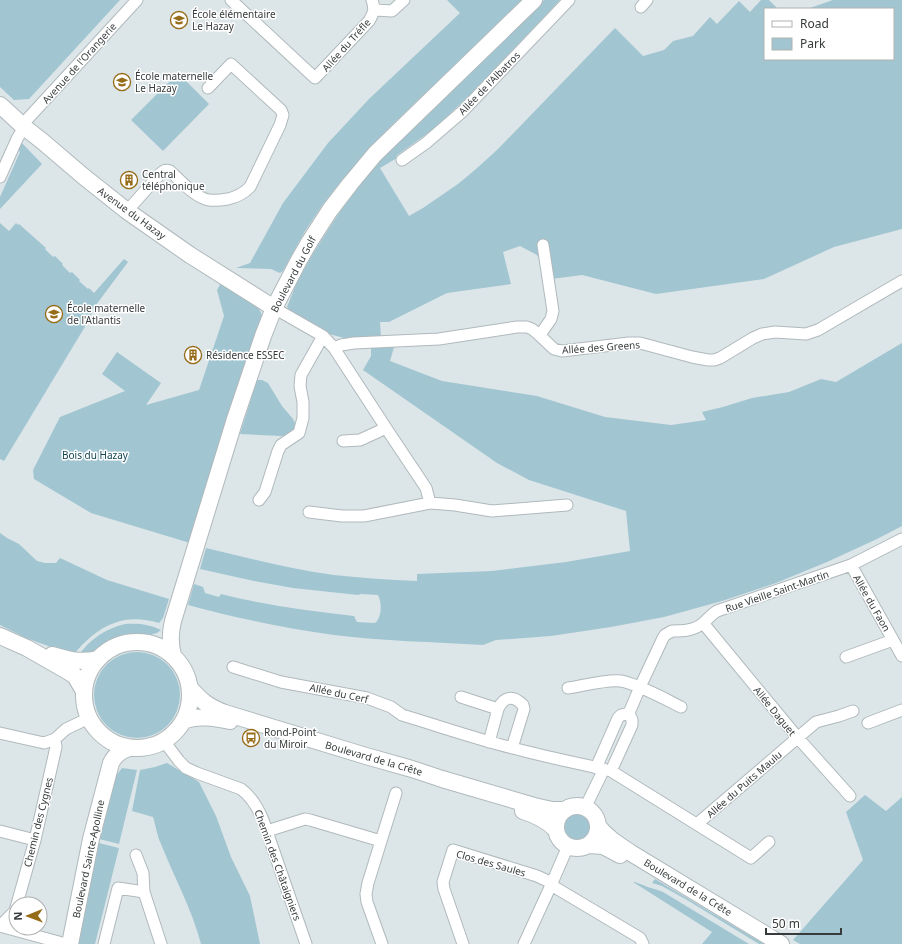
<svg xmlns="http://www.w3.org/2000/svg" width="902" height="944" font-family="'Noto Sans',sans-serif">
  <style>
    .green { fill: #a1c6d2 }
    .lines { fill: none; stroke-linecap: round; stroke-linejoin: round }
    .street-casing { stroke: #b0b9bc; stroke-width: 13 }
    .secondary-casing { stroke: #b0b9bc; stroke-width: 18 }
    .street { stroke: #fff; stroke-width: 11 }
    .secondary { stroke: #fff; stroke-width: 16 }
    .labels { text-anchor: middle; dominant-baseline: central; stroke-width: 3; stroke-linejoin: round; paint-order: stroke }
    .poi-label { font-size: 10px; fill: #373b3c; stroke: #fff; text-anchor: start }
    .street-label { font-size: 10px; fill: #373b3c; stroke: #fff }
    .park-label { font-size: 10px; fill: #114450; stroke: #fff }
  </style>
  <rect width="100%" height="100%" fill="#dce5e8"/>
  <!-- green -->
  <path class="green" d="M0,0H120L29,99L14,100L0,87Z
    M447,0H522L390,127L366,152L323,204L305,231L283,271L280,273L271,269L236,268L250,263L283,203L328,143L369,99L460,13Z
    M544,0H560L469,96L432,130L396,156L397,158L380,168L409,216L423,208L458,184L476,169L498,149L615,28L643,56L664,50L673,41L693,36L710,17L717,24L739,1L750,12L761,0H769L778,9H765V59H893V9H807L833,0H902V229L834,247L764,279L656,294L582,275L544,280L541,261L537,255L520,246L503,252L511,284L447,293L389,322H380L381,338L348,339L329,334L319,329L291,313L287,307L297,282L312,255L341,210L364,180L392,147Z
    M178,73L209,104L163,151L131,120Z
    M21,142L42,164L0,209V197L20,152L16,147Z
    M0,223L9,231L16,223L18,225L19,224L46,248L45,249L53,257L55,256L63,264L62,265L70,273L72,272L80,280L79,281L88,289L89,288L94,293L124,259L128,262L93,309L89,320L4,461L0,459Z
    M222,281L258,307L262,315V320L190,543L91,513L34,479L33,470L60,417L125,391L102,374L117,352L161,383L146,405L199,390L224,316L217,290Z
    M902,343V526L877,539L827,562L776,583L722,601L664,617L611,627L551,636L496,640L483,645C433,642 383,641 334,635C284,628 236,618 188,605L194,584L203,587L205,593L219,597L221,594C264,605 309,611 354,616L357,622L375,623C382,618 382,602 378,595L361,594L358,595L293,588L254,581L200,569L206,548C248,558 291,569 334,575C362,578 389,580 417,581V574L492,571L566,562L630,551L626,511L529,480L497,463L363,370L371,356V348L394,347L390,361L442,381L537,396L605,417L671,425L706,420L702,412L723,407L752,398L789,392L821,379L836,382Z
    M257,380H262L268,383L282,406L293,419L296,425V427L292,435L281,436L240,434Z
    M0,533L7,538L19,544L37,561L45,563H56L60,558L107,580L169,599L163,618L159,623C123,612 98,626 75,653L51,647L26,638L0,625Z
    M125,624C138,623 149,624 161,630L157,633L147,636L134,635L118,638L104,645L92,654L78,656C90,639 105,629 125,624Z
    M94 695a43 43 0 1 1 86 0a43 43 0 1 1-86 0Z
    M167,763L199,782L216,816L231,857L250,896L260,944H201C192,909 174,877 161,844C157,836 156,826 153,817L132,811L140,770L155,767Z
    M122,768L137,770L119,844L99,839L100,836L99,835L115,777Z
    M865,795L886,811L902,797V944H800L793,940L863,860L846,812Z
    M563 827a14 14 0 1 1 28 0a14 14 0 1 1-28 0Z
    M99,843L119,848L95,944H76L97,844H98Z
    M655,879L764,944H759L687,900L662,886L652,883Z
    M633,882C637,882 639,884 643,885C649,888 656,889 663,892L749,944H702L712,932Z"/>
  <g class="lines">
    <!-- street casing -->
    <g class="street-casing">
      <path id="street" d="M231,0L315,78L369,21C374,13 375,8 372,0
        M641,7L647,0
        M375,10L392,11L404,0
        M22,125L137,0
        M402,160L426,143L463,111L569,0
        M0,177L17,139L24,127
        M127,211L160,174C163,171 165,169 170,171C180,180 195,198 209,200C216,201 222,200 228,199C237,197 244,193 250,187L280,125L283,115L281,110L231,64L208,88
        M274,308L323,336L334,348L386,428L426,488L430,503L455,505L492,511L567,505
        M540,335L551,319L553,311L543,245
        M334,348L341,345L354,343L439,339L517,327H527L532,329L537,333L554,349L562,351L629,343H640L692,357L708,360H714L720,358L753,338L762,334L775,332L806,334L818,330L902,281
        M343,441L360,440L386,428
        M259,500L265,492L278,451L281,445L299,433L303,418V402L300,386L301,375L323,336
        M309,512L342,516H364L430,503
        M851,565L902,656
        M703,623L798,738L850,796
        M846,657L893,640
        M233,667L281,682L367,698L391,707L402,715C439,726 476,739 513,748C545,757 578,763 611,771L632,725V720L629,713L621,715L618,718L596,768
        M568,688C582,686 607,679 621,681C638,684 665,699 681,707
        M461,697L498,709
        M629,713L640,687L663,638L665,635L672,631C682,631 694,631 703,623C708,619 712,614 717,611L851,565L902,539
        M868,723L902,710
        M0,733L44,743L55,739L66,729L89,718
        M164,741L179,761L186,768L197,773L241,789C252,797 258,808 263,820L306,944
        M489,742L498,709C504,696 513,695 523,705L524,709L512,748
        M611,771L751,858L769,842
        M585,808L604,769
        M697,824L816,722L839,716L853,711
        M0,831L35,840
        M267,831L305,819L310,820L381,841L368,883L366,894L367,902L382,944
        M381,841L396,793
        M136,855L143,873L144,892L161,944
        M551,885L640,938L643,944
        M17,904L35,840L56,747L55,739
        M0,926L66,944
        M0,926L15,911L16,907
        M104,944L118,888L144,892
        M463,944L444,889L443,882L453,850L537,876L552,883
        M524,944L552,883L568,846"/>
    </g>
    <!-- secondary casing -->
    <g class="secondary-casing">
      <path id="secondary" d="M0,105L24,127L42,141L83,176L127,211L190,255L274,308
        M0,636L27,648L69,672L75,676L84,691
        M84 695a53 53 0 1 1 106 0a53 53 0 1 1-106 0Z
        M52,655C68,660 81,663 98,659
        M173,655C170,644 170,633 173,621L235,419L263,336L274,308L299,260L310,241L330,210L350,184L375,154L534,0
        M190,688C201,701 209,707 225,713L366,756L412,769L442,779L534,806L552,810H565
        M183,721C198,715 215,718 230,721
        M556 827a21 21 0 1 1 42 0a21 21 0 1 1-42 0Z
        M523,811C536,815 547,820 556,830
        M598,826C607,838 619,845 631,853L781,944
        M589,845L603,846L620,855
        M70,944L91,839L111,763C115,755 121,750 130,748"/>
    </g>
    <!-- street -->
    <use href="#street" class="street"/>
    <!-- secondary -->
    <use href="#secondary" class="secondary"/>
  </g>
  <!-- icons -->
  <defs>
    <g id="school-ring" transform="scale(0.9)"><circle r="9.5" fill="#fff" stroke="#966c18" stroke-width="1.5"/><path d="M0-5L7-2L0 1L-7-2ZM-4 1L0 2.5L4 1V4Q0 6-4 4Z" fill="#966c18"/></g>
    <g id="building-ring" transform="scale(0.9)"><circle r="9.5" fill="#fff" stroke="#966c18" stroke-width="1.5"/><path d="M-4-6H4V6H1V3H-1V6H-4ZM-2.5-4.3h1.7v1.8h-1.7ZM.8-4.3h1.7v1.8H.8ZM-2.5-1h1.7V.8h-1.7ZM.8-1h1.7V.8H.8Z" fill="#966c18"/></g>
    <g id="bus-ring" transform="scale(0.9)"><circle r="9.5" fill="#fff" stroke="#966c18" stroke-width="1.5"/><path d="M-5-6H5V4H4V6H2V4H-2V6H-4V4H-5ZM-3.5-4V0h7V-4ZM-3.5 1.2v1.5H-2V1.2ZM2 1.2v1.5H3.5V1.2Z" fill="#966c18"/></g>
  </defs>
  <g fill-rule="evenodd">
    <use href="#school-ring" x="179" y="20"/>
    <use href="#school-ring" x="122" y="82"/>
    <use href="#building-ring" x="129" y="180"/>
    <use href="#school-ring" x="54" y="314"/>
    <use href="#building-ring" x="193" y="355"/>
    <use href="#bus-ring" x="251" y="738"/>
  </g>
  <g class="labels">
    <!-- poi labels -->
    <g class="poi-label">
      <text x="192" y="14">École élémentaire<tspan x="192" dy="12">Le Hazay</tspan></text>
      <text x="135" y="76">École maternelle<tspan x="135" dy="12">Le Hazay</tspan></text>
      <text x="142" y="174">Central<tspan x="142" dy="12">téléphonique</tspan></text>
      <text x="67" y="308">École maternelle<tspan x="67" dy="12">de l'Atlantis</tspan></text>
      <text x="206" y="355">Résidence ESSEC</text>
      <text x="264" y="732">Rond-Point<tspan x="264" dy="12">du Miroir</tspan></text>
    </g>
    <!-- street labels -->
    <g class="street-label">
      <text transform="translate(346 45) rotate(-48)">Allée du Tréfle</text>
      <text transform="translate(79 63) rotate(-48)">Avenue de l'Orangerie</text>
      <text transform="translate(489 83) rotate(-46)">Allée de l'Albatros</text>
      <text transform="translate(132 213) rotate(36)">Avenue du Hazay</text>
      <text transform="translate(293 274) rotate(-62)">Boulevard du Golf</text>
      <text transform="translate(601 347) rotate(-4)">Allée des Greens</text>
      <text transform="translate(777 591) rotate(-19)">Rue Vieille Saint-Martin</text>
      <text transform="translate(872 603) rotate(60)">Allée du Faon</text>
      <text transform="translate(339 693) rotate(12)">Allée du Cerf</text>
      <text transform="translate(775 711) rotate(51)">Allée Daguet</text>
      <text transform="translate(374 758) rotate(16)">Boulevard de la Crête</text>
      <text transform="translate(744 784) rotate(-41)">Allée du Puits Maulu</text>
      <text transform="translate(38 822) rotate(-76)">Chemin des Cygnes</text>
      <text transform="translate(88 859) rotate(-78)">Boulevard Sainte-Apolline</text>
      <text transform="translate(491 863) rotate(16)">Clos des Saules</text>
      <text transform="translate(278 865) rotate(70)">Chemin des Châtaigniers</text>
      <text transform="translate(688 887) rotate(31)">Boulevard de la Crête</text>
    </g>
    <!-- park labels -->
    <g class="park-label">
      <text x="95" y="455">Bois du Hazay</text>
    </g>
  </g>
  <!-- legend -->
  <rect x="764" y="8" width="130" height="52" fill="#ffffff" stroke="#afb1b1"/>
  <rect x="772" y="21" width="20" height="6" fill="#ffffff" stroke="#afb1b1"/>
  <text x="800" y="28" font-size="12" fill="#373b3c">Road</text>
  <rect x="772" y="38" width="20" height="12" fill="#a1c6d2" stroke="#afb1b1"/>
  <text x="800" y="48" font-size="12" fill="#373b3c">Park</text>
  <!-- north arrow -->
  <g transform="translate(28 916) rotate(269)"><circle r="19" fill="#ffffff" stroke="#afb1b1"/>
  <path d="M0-3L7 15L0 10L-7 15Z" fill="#966c18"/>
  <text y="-6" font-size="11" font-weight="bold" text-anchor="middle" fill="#373b3c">N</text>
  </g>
  <!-- scale -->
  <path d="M766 928v6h75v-6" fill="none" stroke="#373b3c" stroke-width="2"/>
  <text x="772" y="928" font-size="12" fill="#373b3c" stroke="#ffffff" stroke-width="3" paint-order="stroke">50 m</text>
</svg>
